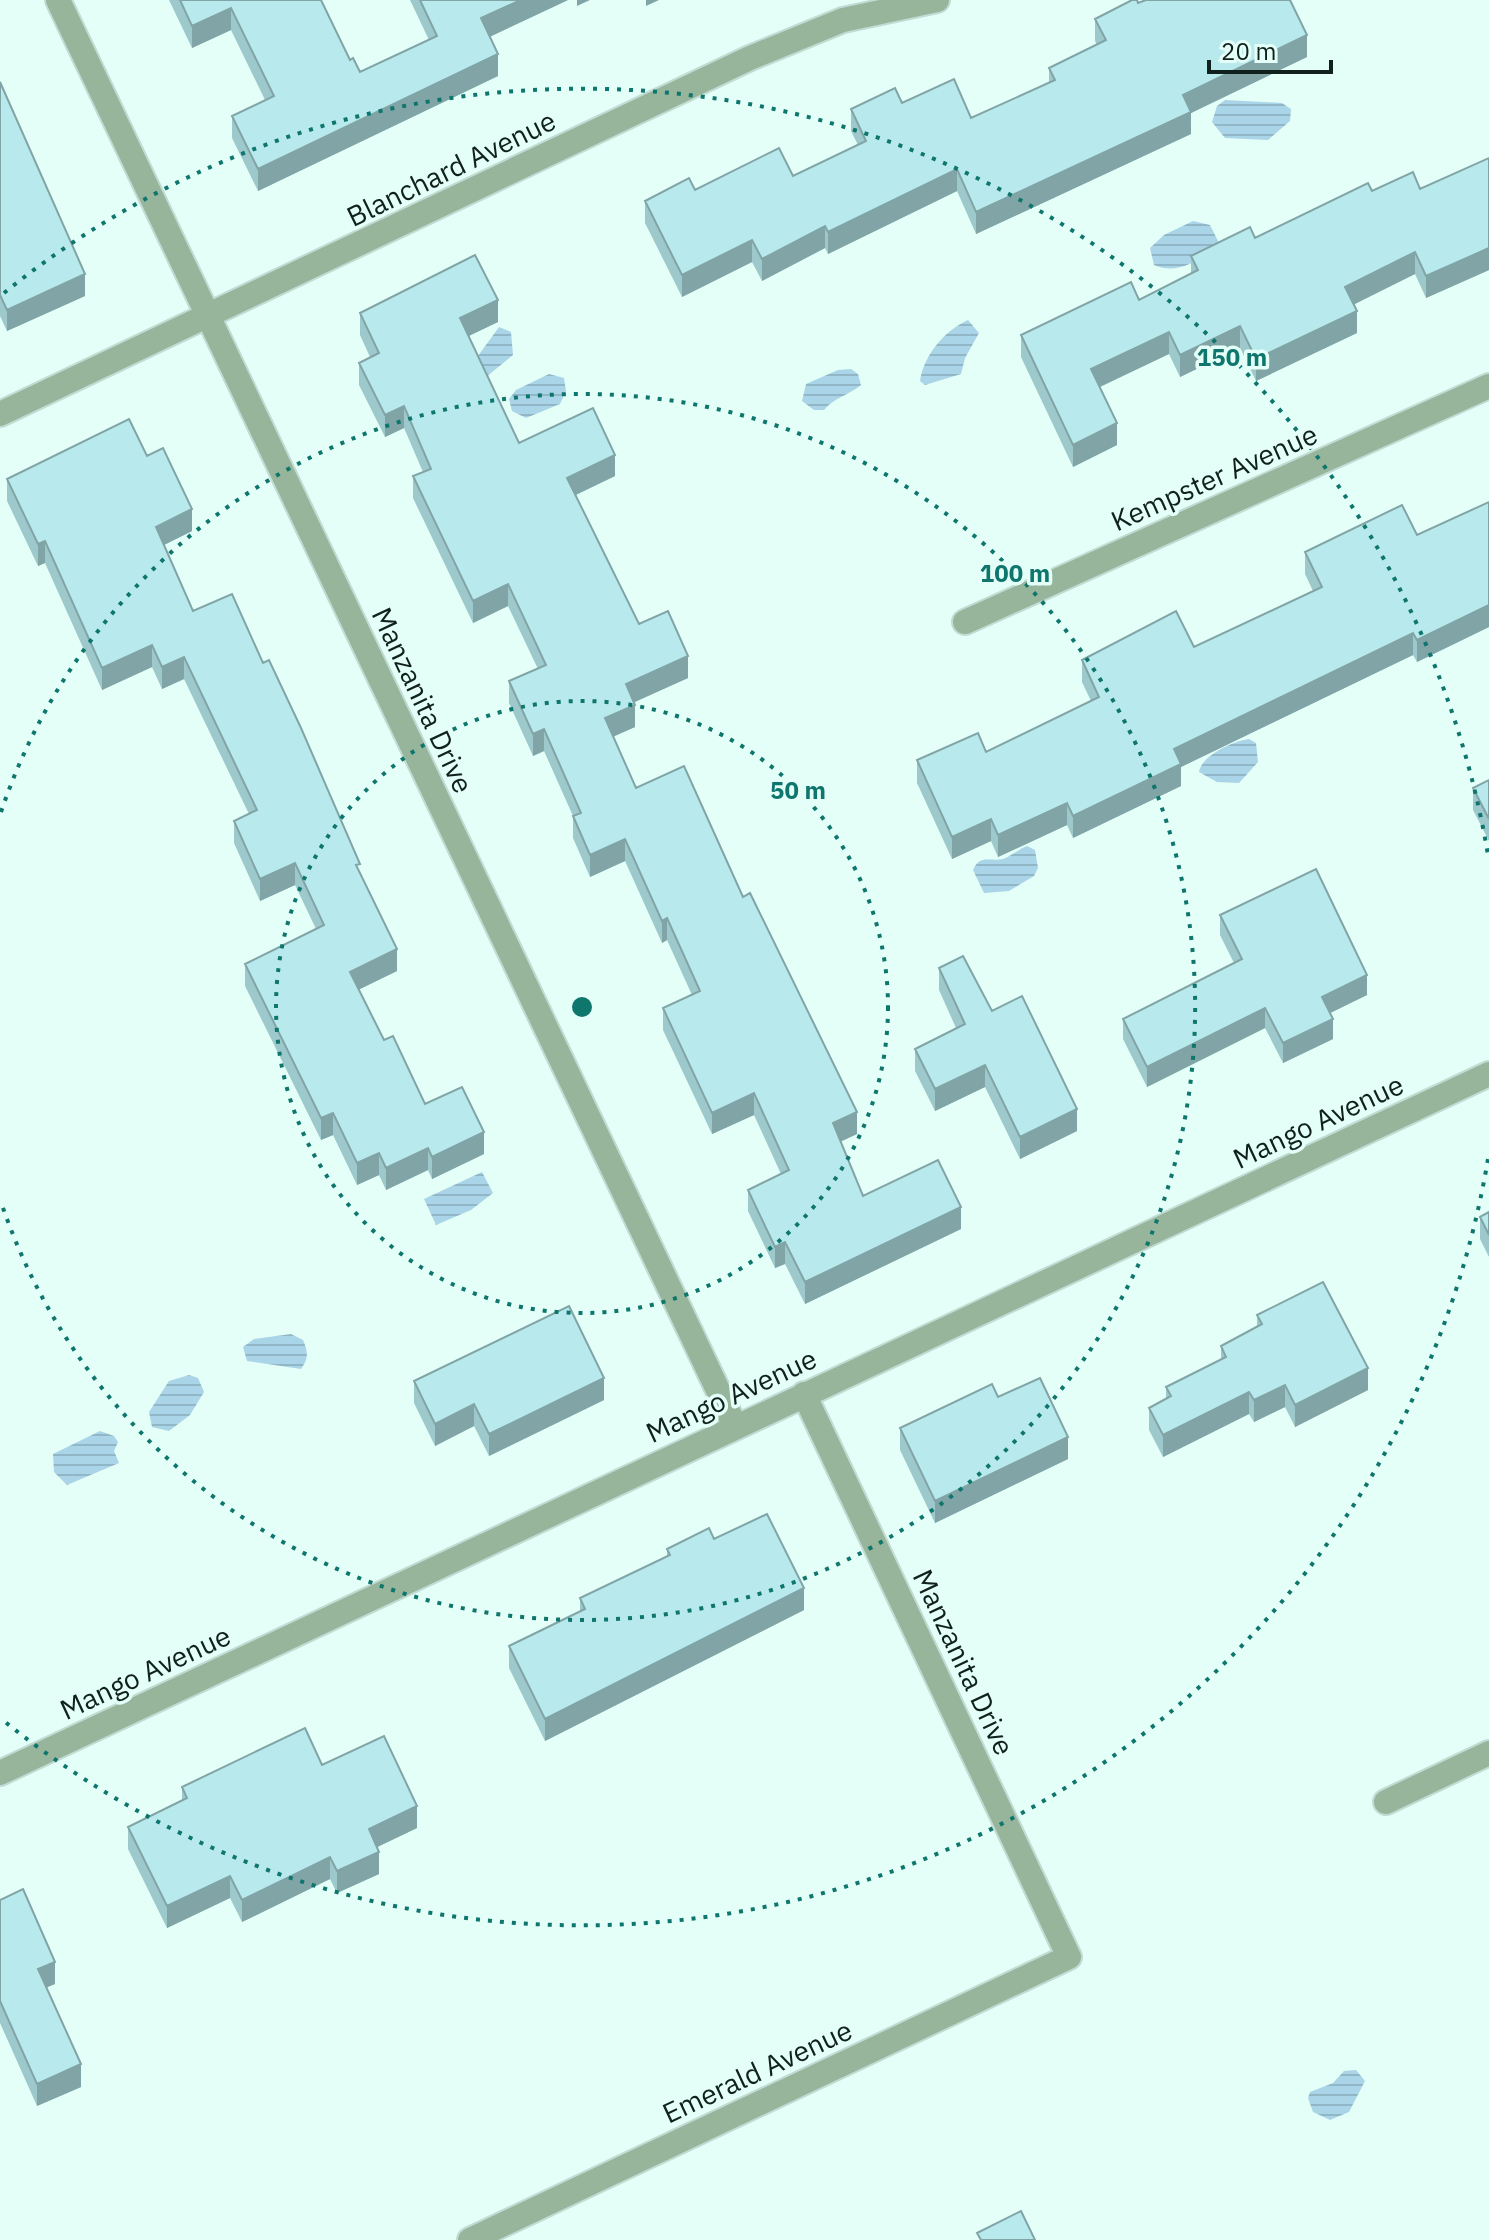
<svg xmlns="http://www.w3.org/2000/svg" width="1489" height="2240" font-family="'IBM Plex Sans',sans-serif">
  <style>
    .water { fill: url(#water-rules) }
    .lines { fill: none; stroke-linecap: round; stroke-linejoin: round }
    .minor-casing { stroke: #c2dbd4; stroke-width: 28 }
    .minor { stroke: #96b59b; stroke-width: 24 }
    .wall { fill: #9ec9cc }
    .shaded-wall { fill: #81a4a6 }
    .building { fill: #b8eaed; stroke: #81a4a6; stroke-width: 2 }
    .ring { fill: none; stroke: #0f766e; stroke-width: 4; stroke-dasharray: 4 8 }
    .labels { text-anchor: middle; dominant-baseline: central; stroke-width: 7; stroke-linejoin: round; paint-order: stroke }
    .street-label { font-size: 28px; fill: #10211d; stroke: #e4fff7 }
    .centre { fill: #0f766e; stroke: #e4fff7; stroke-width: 4 }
    .ring-label { font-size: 24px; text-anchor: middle; font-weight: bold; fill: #0f766e; stroke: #e4fff7; stroke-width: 7; stroke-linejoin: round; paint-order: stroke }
  </style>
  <defs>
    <pattern id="water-rules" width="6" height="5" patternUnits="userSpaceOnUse" patternTransform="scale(2)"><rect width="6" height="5" fill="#aad4e7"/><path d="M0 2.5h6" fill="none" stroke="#91b6c6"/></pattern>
  </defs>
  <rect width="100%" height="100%" fill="#e4fff7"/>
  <!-- water -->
  <path class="water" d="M1225,100L1282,103L1291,109L1290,121L1268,140L1225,138L1212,122L1217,106Z
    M1193,221L1210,225L1220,245C1199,259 1179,276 1154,265L1150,248L1164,235Z
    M968,320L979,333L965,358L961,374L925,385L920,381C924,355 944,331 968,320Z
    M499,327L511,332L513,355L486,377L475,360Z
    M851,369L858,374L861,385C849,395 835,397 824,410H814L802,401L806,384L838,370Z
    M549,374L564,378L566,391L560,404L526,418L512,411L509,399L516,390Z
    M1249,739L1256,743L1258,762L1239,783L1217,782L1199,772C1201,756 1233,741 1249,739Z
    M1027,846L1035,850L1038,868L1034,876L1009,891L984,893L973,870C980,854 990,862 1003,859C1011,856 1019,849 1027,846Z
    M482,1172L493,1193L471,1210L436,1225L424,1199Z
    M291,1334L303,1340C308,1352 309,1358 301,1369L247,1361L243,1347L254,1339Z
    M189,1375L198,1378L204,1392L190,1415L169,1431L152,1427L149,1412L169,1381Z
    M100,1431L114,1436L118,1442L114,1451L119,1463L67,1485L54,1472L53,1454Z
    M1356,2070L1365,2081L1349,2112L1330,2120L1313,2112L1308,2098L1310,2092L1333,2083L1344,2071Z"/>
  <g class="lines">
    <!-- minor casing -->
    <g class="minor-casing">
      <path id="minor" d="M58,0L735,1426
        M0,414L750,58L843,20L937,0
        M965,622L1489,386
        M0,1773L1489,1074
        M1386,1802L1489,1753
        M470,2240L1069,1957L804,1394"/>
    </g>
    <!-- minor -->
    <use href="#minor" class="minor"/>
  </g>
  <!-- wall -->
  <path class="wall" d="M169,0H321L350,60L360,72L429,40L410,0H568L489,37L498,76L258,191L232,138V116L265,100L231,30L192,48Z
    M1138,3L1307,57L1191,113V134L976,234L957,191L828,254L825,248L762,281L752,262L682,297L645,223V201L695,190L793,176L858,145L851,131V109L902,103L971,118L1049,83V68L1097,45L1095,41V19Z
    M0,82L85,296L7,331L0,316Z
    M1489,158V270L1426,298L1415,274L1353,304L1357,333L1256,381L1240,348L1180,377L1169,354L1100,387L1117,445L1073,467L1021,357V335L1139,300L1191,274V256L1255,238L1372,191L1420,189Z
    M360,313L498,322L469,336L519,443L615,476L576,495L639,624L688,678L634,702L635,727L613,737L636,788L743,897L857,1134L840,1142L863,1196L961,1229L805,1304L785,1264L775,1268L748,1211V1190L781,1174L754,1115L712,1134L663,1030V1008L692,995L667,940L662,943L625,861L590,877L573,838V816L544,751L533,756L509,703V681L538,669L508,606L473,623L413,498V476L423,472L404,428L385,437L359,385V363L370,357L360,335Z
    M147,456L192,531L164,545L193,611L360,874L397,971L359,989L384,1040L425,1104L484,1154L432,1179L428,1170L386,1190L379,1175L357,1185L333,1135L321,1140L245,986V964L316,929L295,885L260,901L234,843V821L249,814L184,679L162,689L152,667L102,690L45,563L38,566L7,501V479Z
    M1489,502V627L1417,662L1413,655L1181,767V786L1073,838L1067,825L998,857L991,841L952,859L917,783V760L986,752L1091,701L1082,682V660L1194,647L1313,591L1305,574V552L1417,535Z
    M1489,780V841L1473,810V788Z
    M1220,915L1367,995L1330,1013L1333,1039L1283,1063L1265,1028L1147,1087L1123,1039V1019L1234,963L1220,935Z
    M939,968L992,1011L1077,1131L1020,1159L985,1087L935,1111L915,1071V1049L956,1028L939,990Z
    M1489,1212V1257L1480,1239V1217Z
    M1257,1315L1368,1390L1295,1427L1285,1407L1254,1422L1249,1414L1163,1457L1149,1430V1408L1166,1399V1387L1221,1359V1346L1257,1327Z
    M414,1381L604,1400L489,1456L474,1426L435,1446L414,1403Z
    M998,1397L1068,1459L935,1523L900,1450V1428Z
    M714,1539L804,1610L545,1741L509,1668V1646L580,1611V1598L667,1556V1549Z
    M322,1765L417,1828L377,1847L379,1874L337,1893L330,1879L242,1922L230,1898L167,1928L128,1849V1827L182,1801V1787Z
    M0,1900L55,1984L47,1987L81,2087L37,2106L0,2023Z"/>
  <!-- shaded-wall -->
  <path class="shaded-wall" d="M521,0H568L481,41V18Z
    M577,0H590L577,6Z
    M646,0H659L646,6Z
    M231,8V30L192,48V26Z
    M1307,35V57L1191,113V134L976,234V212L1183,95Z
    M498,54V76L258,191V169Z
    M957,169V191L828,254V232Z
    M825,226V248L762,281V259Z
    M752,240V262L682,297V275Z
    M1489,248V270L1426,298V276Z
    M1415,252V274L1345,309V287Z
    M85,274V296L7,331V310Z
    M498,300V322L460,340V318Z
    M1357,311V333L1256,381V359Z
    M1240,326V348L1180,377V355Z
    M1169,332V354L1091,391V369Z
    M404,406V428L385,437V415Z
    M1117,423V445L1073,467V445Z
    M615,455V476L567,499V478Z
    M192,509V531L156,549V527Z
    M45,541V563L38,566V544Z
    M508,584V606L473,623V601Z
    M1489,605V627L1417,662V640Z
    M1413,633V655L1181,767V786L1073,838V816L1174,749Z
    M152,645V667L102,690V668Z
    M688,656V678L626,706V684Z
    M184,657V679L162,689V667Z
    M635,705V727L605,740V718Z
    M544,729V751L533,756V734Z
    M1067,803V825L998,857V835Z
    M991,819V841L952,859V837Z
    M625,839V861L590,877V855Z
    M295,863V885L260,901V879Z
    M667,918V940L662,943V921Z
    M397,949V971L350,994V972Z
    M1367,975V995L1322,1017V997Z
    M1265,1008V1028L1147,1087V1067Z
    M1333,1019V1039L1283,1063V1043Z
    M985,1065V1087L935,1111V1089Z
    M754,1093V1115L712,1134V1113Z
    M1077,1109V1131L1020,1159V1137Z
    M857,1112V1134L833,1145V1123Z
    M333,1113V1135L321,1140V1118Z
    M484,1132V1154L432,1179V1157Z
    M428,1148V1170L386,1190V1168Z
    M379,1153V1175L357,1185V1163Z
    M961,1207V1229L805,1304V1282Z
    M785,1242V1264L775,1268V1247Z
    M1368,1368V1390L1295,1427V1405Z
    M604,1378V1400L489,1456V1434Z
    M1285,1385V1407L1254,1422V1400Z
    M1249,1392V1414L1163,1457V1435Z
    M474,1404V1426L435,1446V1424Z
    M1068,1437V1459L935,1523V1501Z
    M804,1588V1610L545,1741V1719Z
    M417,1806V1828L369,1851V1829Z
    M379,1852V1874L337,1893V1871Z
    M330,1857V1879L242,1922V1900Z
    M230,1876V1898L167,1928V1906Z
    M55,1962V1984L38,1991V1969Z
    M81,2064V2087L37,2106V2084Z"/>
  <!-- building -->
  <path class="building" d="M180,0H321L350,60L353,58L360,72L437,36L420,0H521L481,18L498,54L258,169L232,116L274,96L231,8L192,26Z
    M1132,0H1137L1138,3L1146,0H1290L1307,35L1183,95L1191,112L976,212L957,169L828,232L825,226L762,259L752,240L682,275L645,201L689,178L695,190L779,148L793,176L866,141L851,109L895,88L902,103L954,79L971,118L1055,80L1049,68L1106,40L1095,19Z
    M0,82L85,274L7,310L0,295Z
    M1489,158V248L1426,276L1415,252L1345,287L1357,311L1256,359L1240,326L1180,355L1169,332L1091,369L1117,423L1073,445L1021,335L1131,282L1139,300L1198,270L1191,256L1250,227L1255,238L1368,183L1372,191L1413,172L1420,189Z
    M475,255L498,300L460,318L519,443L593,408L615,455L567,478L639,624L668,611L688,656L626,684L635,705L605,718L636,788L684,766L743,897L750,893L857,1112L833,1123L863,1196L938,1160L961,1207L805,1282L785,1242L775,1247L748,1190L789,1170L754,1093L712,1113L663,1008L700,991L667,918L662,921L625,839L590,855L573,816L581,813L544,729L533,734L509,681L546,665L508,584L473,601L413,476L431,469L404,406L385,415L359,363L379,353L360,313Z
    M129,419L147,456L163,448L192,509L156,527L193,611L232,594L263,663L269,660L301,728L360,864L356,865L397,949L350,972L384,1040L393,1036L425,1104L462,1087L484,1132L432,1157L428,1148L386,1168L379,1153L357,1163L333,1113L321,1118L245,964L324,925L295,863L260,879L234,821L257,810L184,657L162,667L152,645L102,668L45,541L38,544L7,479Z
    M1489,502V605L1417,640L1413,633L1174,749L1181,764L1073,816L1067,803L998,835L991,819L952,837L917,760L978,733L986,752L1099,697L1082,660L1176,611L1194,647L1322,587L1305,552L1402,505L1417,535Z
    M1489,780V819L1473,788Z
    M1316,869L1367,975L1322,997L1333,1019L1283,1043L1265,1008L1147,1067L1123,1019L1242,959L1220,915Z
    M963,956L992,1011L1022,996L1077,1109L1020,1137L985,1065L935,1089L915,1049L965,1024L939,968Z
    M1489,1212V1235L1480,1217Z
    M1323,1282L1368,1368L1295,1405L1285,1385L1254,1400L1249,1392L1163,1435L1149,1408L1171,1396L1166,1387L1226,1357L1221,1346L1262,1324L1257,1315Z
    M569,1306L604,1378L489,1434L474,1404L435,1424L414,1381Z
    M1040,1378L1068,1437L935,1501L900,1428L992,1384L998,1397Z
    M767,1514L804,1588L545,1719L509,1646L585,1609L580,1598L670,1555L667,1549L709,1528L714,1539Z
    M305,1728L322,1765L384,1736L417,1806L369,1829L379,1852L337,1871L330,1857L242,1900L230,1876L167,1906L128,1827L187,1798L182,1787Z
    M23,1889L55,1962L38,1969L81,2064L37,2084L0,2001V1900Z
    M1021,2211L1035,2240H981L977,2233Z"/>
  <!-- distance rings -->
  <g class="ring">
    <circle cx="582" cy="1007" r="306"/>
    <path d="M1 812A613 613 0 1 1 1 1202"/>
    <path d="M1488 1159A919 919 0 0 1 4 1721M4 293A919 919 0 0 1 1488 855"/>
  </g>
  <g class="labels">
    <!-- street labels -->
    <g class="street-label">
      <text transform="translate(451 168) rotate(-26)">Blanchard Avenue</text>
      <text transform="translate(1214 477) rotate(-24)">Kempster Avenue</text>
      <text transform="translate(423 700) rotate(65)">Manzanita Drive</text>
      <text transform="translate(1318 1121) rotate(-25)">Mango Avenue</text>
      <text transform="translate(731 1395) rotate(-25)">Mango Avenue</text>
      <text transform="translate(964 1662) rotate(65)">Manzanita Drive</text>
      <text transform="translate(145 1672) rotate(-25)">Mango Avenue</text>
      <text transform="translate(757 2071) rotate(-25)">Emerald Avenue</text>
    </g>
  </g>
  <circle cx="582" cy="1007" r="12" class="centre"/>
  <g class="ring-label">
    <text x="1232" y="366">150 m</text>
    <text x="1015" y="582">100 m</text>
    <text x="798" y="799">50 m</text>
  </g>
  <!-- scale -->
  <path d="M1209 60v12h122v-12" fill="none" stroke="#10211d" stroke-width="4"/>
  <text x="1221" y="60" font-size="24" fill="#10211d" stroke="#e4fff7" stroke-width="6" paint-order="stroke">20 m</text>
</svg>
